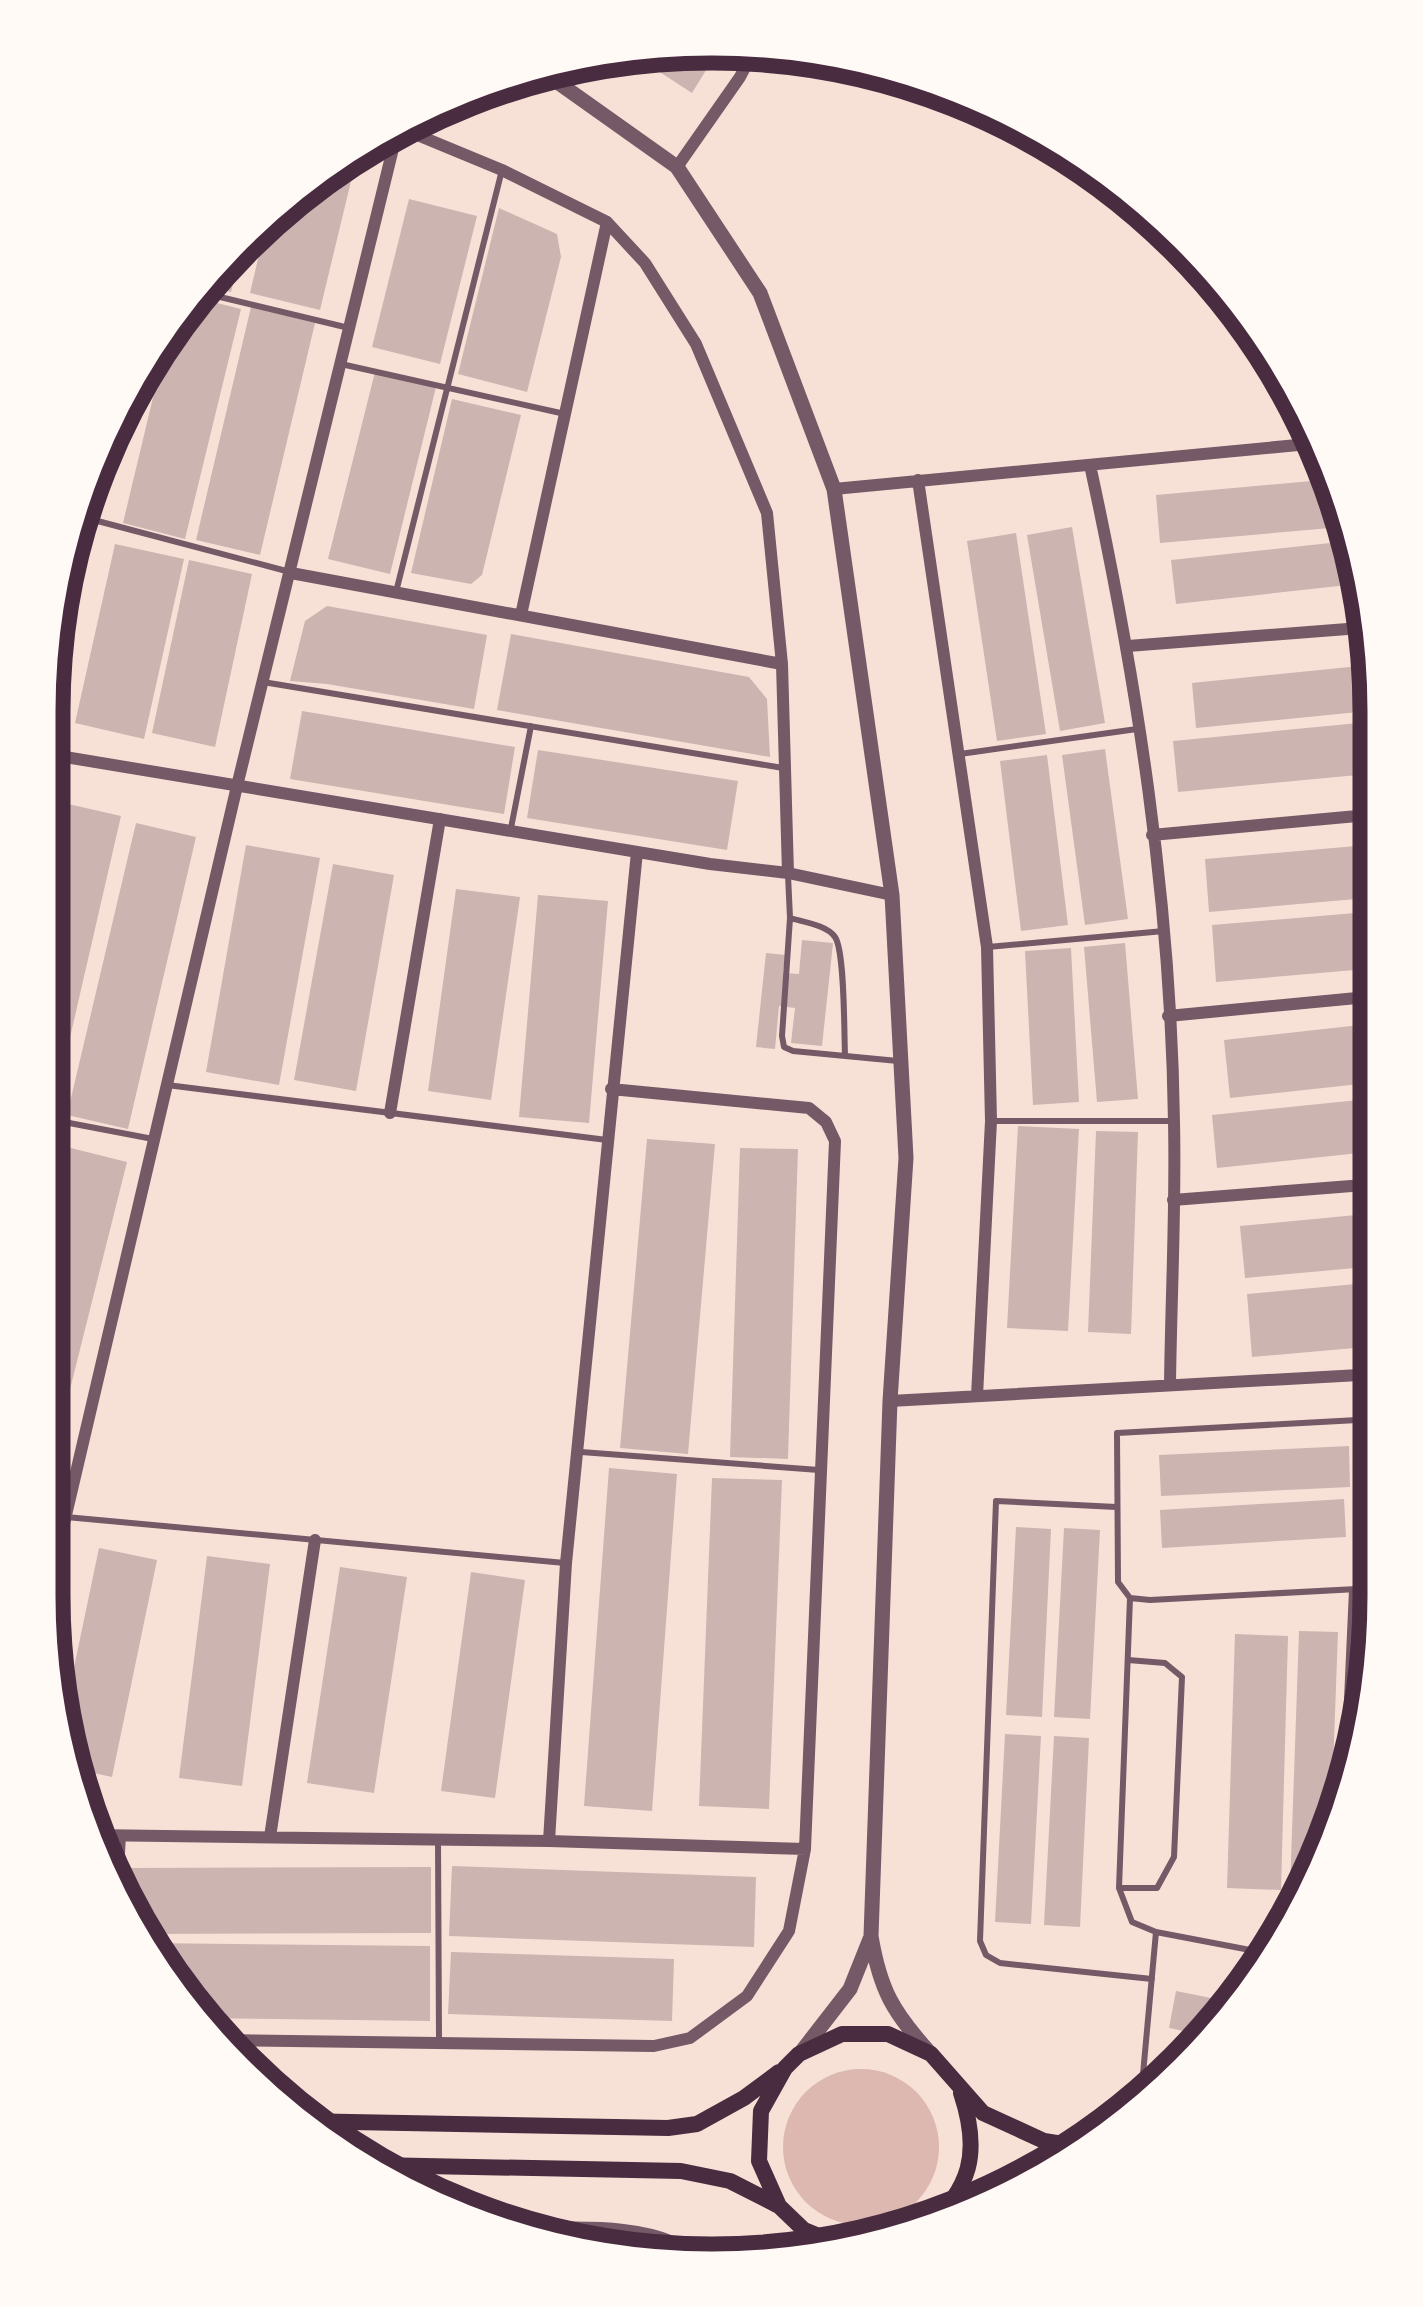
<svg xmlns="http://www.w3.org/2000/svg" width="1423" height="2307" font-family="'Public Sans',sans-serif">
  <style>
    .water { fill: #dcb8b0 }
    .building { fill: #ccb4b1 }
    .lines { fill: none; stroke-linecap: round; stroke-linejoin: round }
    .service { stroke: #755966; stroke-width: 6 }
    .minor { stroke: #755966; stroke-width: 12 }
    .tertiary { stroke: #755966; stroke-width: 15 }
    .secondary { stroke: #4a2c40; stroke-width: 16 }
    .rim { fill: none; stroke: #4a2c40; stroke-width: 15 }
  </style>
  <rect width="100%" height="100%" fill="#f7e1d7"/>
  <!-- water -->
  <path class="water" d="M783 2147a78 78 0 1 1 156 0a78 78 0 1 1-156 0Z"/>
  <!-- building -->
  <path class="building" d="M663,50L716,54L692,93L652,67Z
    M359,148L320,310L250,293L265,229Z
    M409,199L477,216L440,364L372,347Z
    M499,208L557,234L561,257L527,392L458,374Z
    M242,250L231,292L202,285L223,267Z
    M189,296L241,309L185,539L123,523L172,318L180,304Z
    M251,307L315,323L260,555L196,540Z
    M375,372L436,387L390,574L328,559Z
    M452,399L521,415L482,575L471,584L411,573Z
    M1334,479L1353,526L1160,543L1156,495Z
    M1072,527L1105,723L1060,731L1027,535Z
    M1016,533L1046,734L997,741L967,541Z
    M1358,540L1366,583L1176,604L1171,560Z
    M115,544L184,559L144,739L75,723Z
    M189,560L252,574L215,747L152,733Z
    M327,606L487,635L474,709L327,684L290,681L305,621Z
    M511,634L749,677L767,699L770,757L497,710Z
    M1379,664V710L1196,728L1192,683Z
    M302,711L515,747L504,814L290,779Z
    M1379,721V773L1178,792L1173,741Z
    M1105,749L1128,919L1085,925L1062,755Z
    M538,750L738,781L727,850L527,818Z
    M1047,755L1068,925L1021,931L1000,761Z
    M55,801L121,816L51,1120L45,1119L46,837Z
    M136,823L196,837L128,1129L67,1115Z
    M1379,844V897L1209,912L1205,859Z
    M246,845L320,858L279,1085L206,1072Z
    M333,864L394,875L356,1091L294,1080Z
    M456,889L520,897L491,1100L428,1091Z
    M538,895L608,901L589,1123L519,1117Z
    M1379,911L1378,968L1216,982L1212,925Z
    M802,940L833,943L822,1046L791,1043L795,1008L779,1006L775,1049L756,1047L766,953L785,955L783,973L799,974Z
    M1125,943L1138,1099L1097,1102L1084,947Z
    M1071,948L1079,1102L1033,1105L1025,951Z
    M1378,1023V1082L1230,1098L1224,1040Z
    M1378,1098V1151L1217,1168L1212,1115Z
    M1018,1126L1079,1129L1068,1331L1007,1328Z
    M1096,1131L1138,1132L1131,1334L1088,1332Z
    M647,1139L715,1144L688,1454L620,1448Z
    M59,1145L127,1162L48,1477L43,1476L44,1205Z
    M740,1148L798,1149L788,1459L730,1457Z
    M1377,1213V1266L1245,1278L1240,1226Z
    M1377,1282V1346L1252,1357L1247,1294Z
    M1371,1441H1376V1475H1372Z
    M1349,1446L1350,1487L1161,1496L1159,1455Z
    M609,1468L677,1474L652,1811L584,1806Z
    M712,1478L782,1480L769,1809L699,1806Z
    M1376,1492V1532L1365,1533L1364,1493Z
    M1344,1499L1346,1537L1162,1548L1160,1510Z
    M1016,1527L1051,1529L1042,1717L1006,1715Z
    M1064,1528L1100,1530L1090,1719L1054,1717Z
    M99,1548L157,1560L112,1777L70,1768L63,1720Z
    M207,1556L270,1564L242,1786L179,1778Z
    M340,1567L407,1577L374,1793L307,1783Z
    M471,1572L525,1580L495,1798L441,1791Z
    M1299,1631L1338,1632L1330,1851L1308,1890L1290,1889Z
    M1235,1634L1288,1636L1281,1890L1227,1888Z
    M1005,1734L1041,1736L1031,1924L995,1922Z
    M1054,1736L1089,1738L1080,1927L1044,1925Z
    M452,1866L756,1877L754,1947L449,1936Z
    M431,1867V1933L144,1934L128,1905V1868Z
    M148,1943L430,1946V2021L196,2018L180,2003Z
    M451,1952L674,1959L672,2021L448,2014Z
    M1176,1991L1241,2004L1208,2036L1169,2028Z
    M1176,2037L1201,2042L1170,2071Z"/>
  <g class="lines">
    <!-- service -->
    <path class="service" d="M195,291L349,328
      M341,364L565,414
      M90,519L290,572
      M396,592L502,170
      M263,682L783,768
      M960,754L1137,729
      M511,828L531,726
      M788,875L790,918L782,1036L784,1047L793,1051L898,1061
      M790,918C803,922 827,925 835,937C845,951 844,1034 845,1055
      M988,947L1164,931
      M167,1085L607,1140
      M995,1121H1173
      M45,1126L64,1122L153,1139
      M581,1452L819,1470
      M43,1485L68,1491
      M1116,1507L996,1501L980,1941L986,1955L1000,1963L1152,1979
      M66,1517L565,1563
      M1130,1598L1150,1600L1376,1588
      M1342,1808L1352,1590
      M438,1840L439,2040
      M1119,1888H1157L1174,1857L1182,1677L1165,1663L1128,1660
      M120,1890L123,1835
      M1271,1954L1156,1932L1132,1922L1119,1888L1130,1598L1118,1582L1117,1433L1376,1419
      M1149,2090L1142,2085L1156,1932"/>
    <!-- minor -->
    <path class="minor" d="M398,127L502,170L607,222L645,263L696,344L767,513L782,664L788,873
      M677,167L740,77L751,56
      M1090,465C1137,681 1171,900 1174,1122C1176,1209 1171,1298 1170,1385
      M918,480L987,947L991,1121L977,1396
      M834,489L1319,443
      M291,573L782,664
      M521,615L607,222
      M1128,646L1373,627
      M47,701L114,418
      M47,754L710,864L788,873L892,895
      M1152,835L1379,814
      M1168,1016L1378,996
      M390,1113L440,819
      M1173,1200L1377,1184
      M890,1401L1377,1374
      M44,1609L237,786L399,124
      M91,1835L549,1841L805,1849
      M270,1837L315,1540
      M549,1841L566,1563L637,852
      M217,2040L654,2046L690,2038L747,1996L789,1931L805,1849L835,1141L826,1122L809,1108L611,1089
      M497,2230C553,2229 664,2216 702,2263"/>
    <!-- tertiary -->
    <path class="tertiary" d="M546,74L677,167L760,293L834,489L892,895L906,1158L890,1401L871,1936C880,1990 893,2012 929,2052
      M802,2051L850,1989L870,1939"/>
    <!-- secondary -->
    <path class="secondary" d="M298,2121L668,2128L697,2124L744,2098L779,2072
      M376,2165L681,2171L730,2181L779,2206
      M952,2204L1021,2183
      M925,2230C971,2188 981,2153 961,2093
      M838,2244L804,2230L779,2206L759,2161L761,2111L785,2068L799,2054L842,2034H888L931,2054L983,2113L1044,2141L1088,2148"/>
  </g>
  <!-- crop -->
  <path d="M0 0H1423V2307H0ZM711 63H712A648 648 0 0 1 1360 711V1596A648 648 0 0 1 712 2244H711A648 648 0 0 1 63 1596V711A648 648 0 0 1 711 63Z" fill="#fffaf5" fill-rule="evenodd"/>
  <path class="rim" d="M711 63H712A648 648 0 0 1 1360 711V1596A648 648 0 0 1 712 2244H711A648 648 0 0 1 63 1596V711A648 648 0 0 1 711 63Z"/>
</svg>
